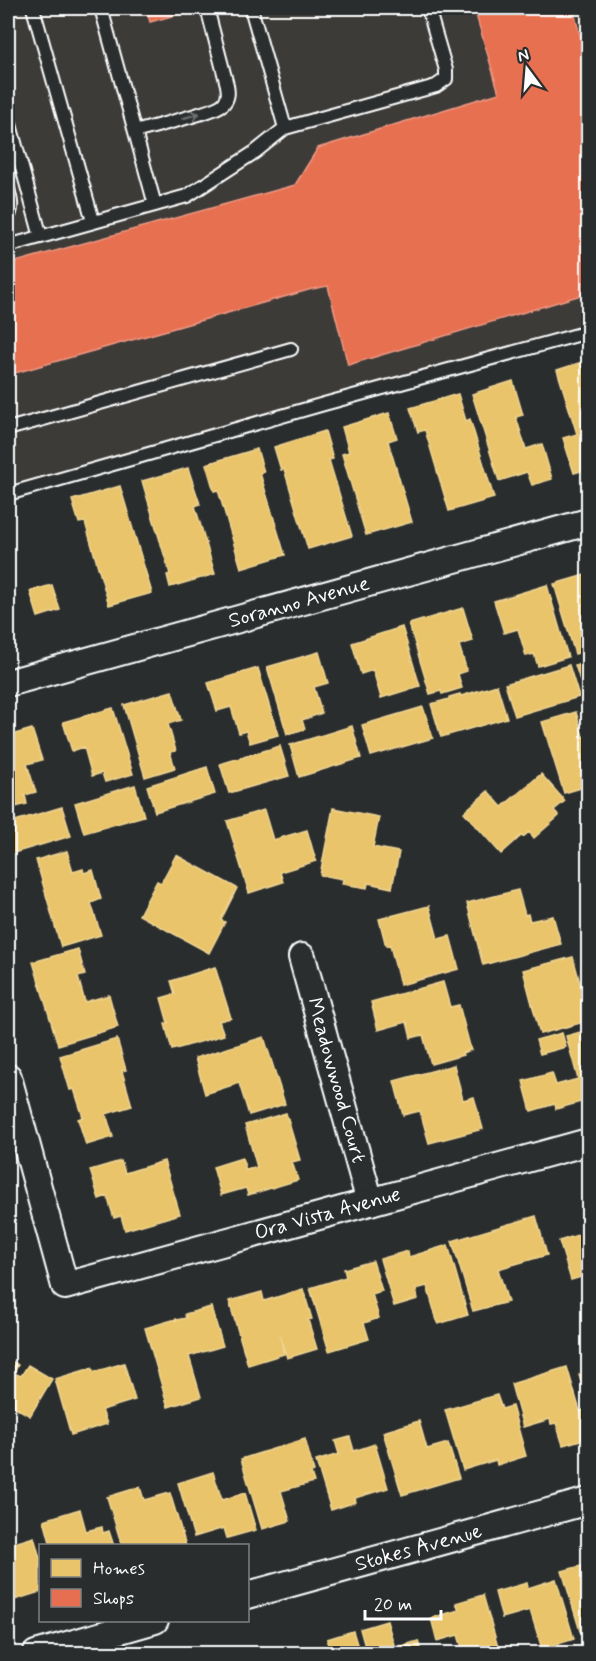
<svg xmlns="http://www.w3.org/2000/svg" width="596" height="1661" font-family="Mynerve,sans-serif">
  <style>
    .built { fill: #3c3b37 }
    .homes { fill: #e9c46a; stroke: #f0d697; stroke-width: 1.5 }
    .shops { fill: #e76f51; stroke: #ee9a85; stroke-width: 1.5 }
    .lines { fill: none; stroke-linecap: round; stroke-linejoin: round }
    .lane-casing { stroke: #fff; stroke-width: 16 }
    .street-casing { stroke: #fff; stroke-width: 30 }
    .lane { stroke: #2a2d2e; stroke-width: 12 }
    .street { stroke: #2a2d2e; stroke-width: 26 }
    .oneway { stroke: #6a6c6d }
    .labels { text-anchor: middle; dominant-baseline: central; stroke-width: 6; stroke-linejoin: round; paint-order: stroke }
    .street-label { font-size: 21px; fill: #fff; stroke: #2a2d2e }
  </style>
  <rect width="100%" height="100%" fill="#2a2d2e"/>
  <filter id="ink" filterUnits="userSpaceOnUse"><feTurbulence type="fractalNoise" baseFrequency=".0167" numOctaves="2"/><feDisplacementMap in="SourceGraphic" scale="12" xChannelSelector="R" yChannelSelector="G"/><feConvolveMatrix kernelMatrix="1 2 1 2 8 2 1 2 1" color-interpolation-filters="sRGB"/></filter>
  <g filter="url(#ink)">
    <!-- built -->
    <path class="built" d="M8,8H588V327L8,485Z"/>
    <!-- homes -->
    <path class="homes" d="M588,360V469L574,473L563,438L577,434L557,370Z
      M513,381L523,415L516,417L526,449L542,444L552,479L532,485L527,472L499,481L472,394Z
      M458,394L466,421L470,419L494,498L449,511L425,430L418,432L410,408Z
      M389,413L397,438L388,441L412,522L366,535L342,454L349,452L342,427Z
      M325,431L333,459L329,460L352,536L308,549L284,469L281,470L274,447Z
      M257,449L264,472L260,473L285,555L241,568L218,490L214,491L206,464Z
      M188,468L200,504L195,506L215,574L170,587L167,575L170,574L142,481Z
      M120,486L152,593L109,605L85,522L79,523L72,500Z
      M588,574V650L575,654L554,584Z
      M52,585L60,610L38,617L30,591Z
      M547,585L568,657L538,666L534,654L526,656L518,629L504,633L494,601Z
      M463,608L473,641L459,645L467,671L458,674L462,688L442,694L441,691L430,694L409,624Z
      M402,627L420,686L381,698L373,670L361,674L352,643Z
      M319,652L328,683L314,687L322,713L302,720L305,729L287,734L267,667Z
      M588,661V695L585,696L575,665Z
      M569,665L579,697L515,716L505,684Z
      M258,668L278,735L250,743L246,731L239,733L231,707L217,711L208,683Z
      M497,685L507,718L441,737L431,704L449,699V697L460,694L461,696Z
      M172,691L181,720L168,724L176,751L170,752L175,768L145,777L124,705Z
      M423,707L433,738L371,756L362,725Z
      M113,708L133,774L105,782L102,773L92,776L84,747L72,751L63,722Z
      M576,712L583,737L588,735V777L585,778L588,786L564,793L542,722Z
      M352,726L361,758L299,777L290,745Z
      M32,729L42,760L27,764L36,792L25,795L27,804L8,809V736Z
      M280,746L289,776L229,793L220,764Z
      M207,767L215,794L155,812L147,786Z
      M541,774L565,801L554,810L559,816L534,838L529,832L523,837L521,836L501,854L464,812L488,791L502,807Z
      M135,785L144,816L84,833L75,803Z
      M62,807L71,836L10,854L8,845V823Z
      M333,808L379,817L373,847L399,852L392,888L368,883L367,888L342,884L343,879L320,875Z
      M264,810L273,840L307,830L316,861L280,872L283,882L249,893L227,821Z
      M67,851L73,872L83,869L84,873L93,870L101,899L91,903L101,935L61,947L36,860Z
      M176,855L237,888L221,920L225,922L209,953L139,915L157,881L161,883Z
      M518,890L525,915L528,914L530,921L553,916L561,944L483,965L467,903Z
      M429,906L438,939L450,936L459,969L400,985L390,945L386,946L379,919Z
      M78,949L85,975L78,977L85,1002L109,995L118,1027L58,1045L33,962Z
      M573,957L583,994L588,993V1021L540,1034L523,970Z
      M215,967L231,1018L219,1021L224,1035L172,1050L165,1024L168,1023L161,998L175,994L171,981Z
      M443,982L450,1007L459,1005L471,1050L462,1053L463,1055L431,1064L423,1035L411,1038L407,1022L378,1030L371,1002Z
      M588,1030V1100L556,1109L555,1104L531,1111L523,1081L552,1073L556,1085L578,1079L566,1036Z
      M562,1033L566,1047L540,1054L536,1040Z
      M264,1037L285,1104L249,1115L239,1083L205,1094L195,1058Z
      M117,1039L126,1070L122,1071L132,1106L106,1114L113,1137L86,1145L78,1119L83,1117L74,1089L70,1090L60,1056Z
      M454,1065L463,1100L474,1097L483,1129L429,1143L420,1111L403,1115L394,1081Z
      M286,1113L300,1160L292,1162L298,1180L248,1195L246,1188L221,1195L213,1167L242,1158L246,1170L257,1167L245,1125Z
      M121,1161L125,1173L164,1161L180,1214L125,1230L121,1216L114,1218L107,1196L99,1199L90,1170Z
      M536,1216L547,1255L498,1269L508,1302L473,1311L452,1241Z
      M586,1227H588V1275L571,1280L559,1241L587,1232Z
      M448,1245L468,1315L438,1324L427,1286L416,1289L418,1299L394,1306L380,1259L408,1251L409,1257Z
      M373,1261L382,1291L372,1294L379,1318L364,1323L369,1339L329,1351L310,1288L346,1277L344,1269Z
      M303,1289L312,1319L308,1320L317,1349L287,1358L280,1335L284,1354L248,1365L229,1301L262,1292L264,1301Z
      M211,1307L223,1346L189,1356L201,1397L168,1407L145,1328L176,1319V1320L186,1318L185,1314Z
      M8,1359L18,1365L14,1373L21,1376L28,1365L52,1379L30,1416L8,1403Z
      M124,1363L135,1400L102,1410L107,1424L71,1435L55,1379L92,1368L94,1372Z
      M567,1367L580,1411L583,1410L588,1428V1438L563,1445L556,1423L551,1424L550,1419L523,1427L511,1384Z
      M588,1373V1405L579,1375Z
      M497,1395L502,1409L512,1406L526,1456L497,1465L496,1460L463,1470L445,1410Z
      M419,1421L427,1449L448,1443L459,1478L402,1495L383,1432Z
      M350,1437L354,1451L375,1444L388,1488L355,1498L356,1502L331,1510L316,1461L339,1454L335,1441Z
      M305,1439L314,1472L311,1473L314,1482L281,1491L290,1521L262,1529L241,1459Z
      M213,1472L222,1500L245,1493L256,1530L227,1538L224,1528L194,1537L178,1483Z
      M140,1487L144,1500L170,1493L186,1546H122L107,1497Z
      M80,1509L86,1531L102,1527L103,1533L109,1531L114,1546H51L44,1520Z
      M34,1537L40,1558V1592L8,1602V1542V1545Z
      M588,1564V1629L580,1631L562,1571Z
      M556,1579L574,1639L542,1649L530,1610L502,1618L495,1592L527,1583L528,1588Z
      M483,1595L500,1654H464L458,1635L437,1641L431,1618L459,1610L456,1603Z
      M387,1621L395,1648L418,1641L422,1654H367L360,1629Z
      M353,1631L360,1654H329L331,1653L327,1639Z"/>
    <!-- shops -->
    <path class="shops" d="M146,8H197V9L150,22Z
      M474,8H573L588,67V293L348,365L328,286L312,289L8,375V264L295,185L318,148L499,93Z"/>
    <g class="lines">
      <!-- lane casing -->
      <g class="lane-casing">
        <path id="lane" d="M33,8L93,221
          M101,8L155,205
          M251,8L285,128
          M8,117L41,237
          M135,132C150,127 217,112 224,103C229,97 228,91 227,85L207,8
          M8,188C10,198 14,207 8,217
          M8,246L187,196L255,152L285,128L436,86L446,79V70L428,8
          M8,429L291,349
          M8,494L324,404L588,332"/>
      </g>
      <!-- street casing -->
      <g class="street-casing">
        <g id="street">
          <path id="s1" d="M8,683L588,522"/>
          <path id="s2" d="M302,957L370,1202"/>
          <path id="s3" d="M8,1077L65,1286L588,1142"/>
          <path id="s4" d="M248,1595L588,1501"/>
          <path d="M36,1654L155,1620"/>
        </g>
      </g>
      <!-- lane -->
      <use href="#lane" class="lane"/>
      <!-- street -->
      <use href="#street" class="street"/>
    </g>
    <!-- one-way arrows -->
    <defs><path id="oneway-shaft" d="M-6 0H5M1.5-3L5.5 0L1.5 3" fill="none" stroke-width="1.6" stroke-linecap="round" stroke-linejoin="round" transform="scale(1.5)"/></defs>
    <use class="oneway" href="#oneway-shaft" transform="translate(191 116) rotate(-16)"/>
  </g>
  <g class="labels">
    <!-- street labels -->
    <g class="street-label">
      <text stroke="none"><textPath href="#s1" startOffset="302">Soranno Avenue</textPath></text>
      <text stroke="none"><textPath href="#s2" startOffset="128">Meadowwood Court</textPath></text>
      <text stroke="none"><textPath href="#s3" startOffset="489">Ora Vista Avenue</textPath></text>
      <text stroke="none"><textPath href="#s4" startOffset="177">Stokes Avenue</textPath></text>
    </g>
  </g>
  <!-- margin -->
  <rect width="596" height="1661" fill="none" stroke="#2a2d2e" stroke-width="30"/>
  <rect x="15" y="15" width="566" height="1631" fill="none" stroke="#fff" stroke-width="2" filter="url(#ink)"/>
  <!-- legend -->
  <rect x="39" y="1544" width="210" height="78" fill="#2a2d2e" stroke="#7f8182" stroke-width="1.5"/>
  <rect x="51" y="1559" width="30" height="18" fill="#e9c46a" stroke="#7f8182" stroke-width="1.5"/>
  <text x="93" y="1574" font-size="18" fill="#ffffff">Homes</text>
  <rect x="51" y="1589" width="30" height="18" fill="#e76f51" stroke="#7f8182" stroke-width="1.5"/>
  <text x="93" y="1604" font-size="18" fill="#ffffff">Shops</text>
  <!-- north arrow -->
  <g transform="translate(527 69) rotate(344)" stroke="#2a2d2e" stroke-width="4.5" paint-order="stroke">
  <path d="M0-4.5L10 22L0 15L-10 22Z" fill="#ffffff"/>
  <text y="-9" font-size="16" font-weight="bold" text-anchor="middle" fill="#ffffff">N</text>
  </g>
  <!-- scale -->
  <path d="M365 1610v9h76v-9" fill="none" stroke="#ffffff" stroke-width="3"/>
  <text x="374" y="1610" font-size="18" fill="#ffffff" stroke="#2a2d2e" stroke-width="4.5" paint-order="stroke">20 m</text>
</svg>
